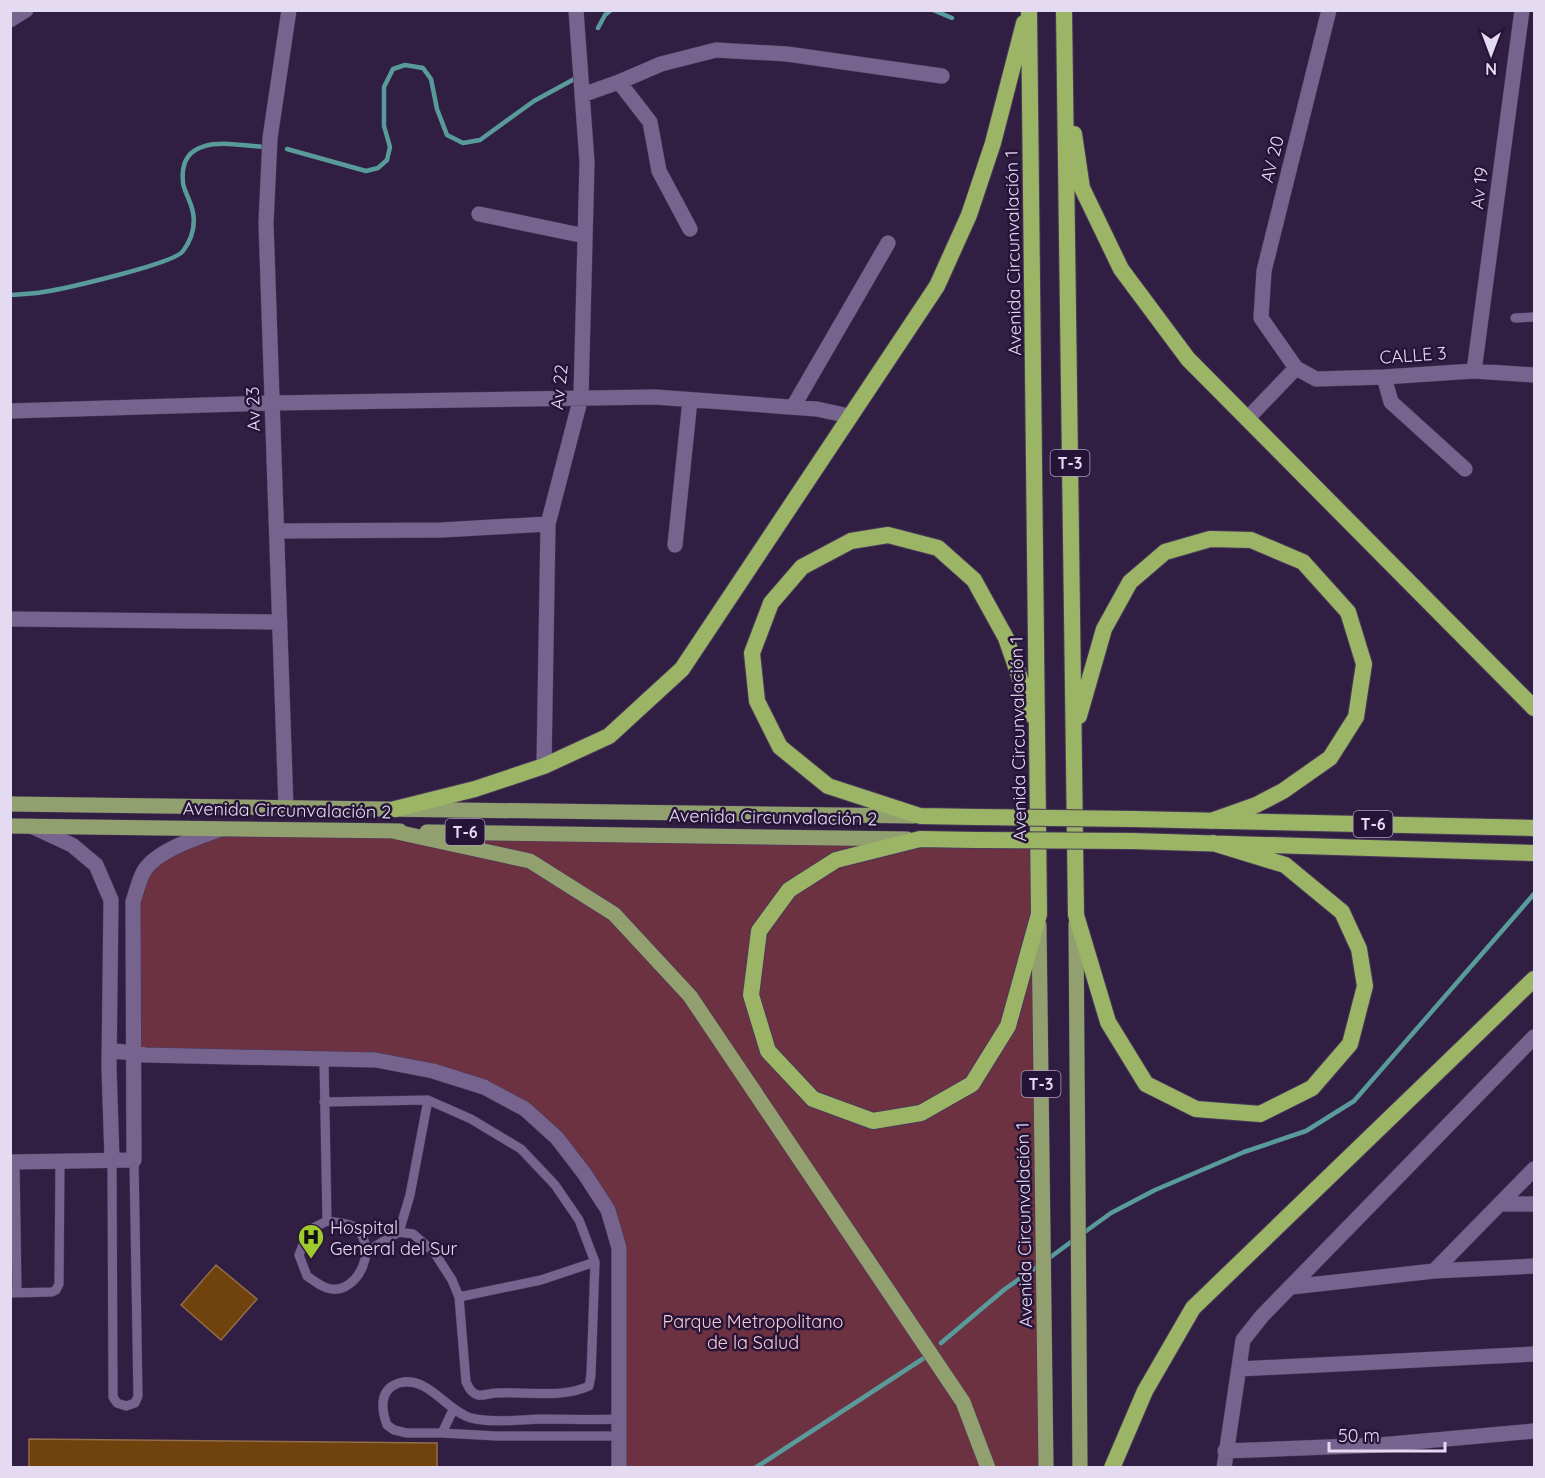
<svg xmlns="http://www.w3.org/2000/svg" width="1545" height="1478" font-family="Quicksand,sans-serif">
  <style>
    .green { fill: #6c3242 }
    .lines { fill: none; stroke-linecap: round; stroke-linejoin: round }
    .stream { stroke: #599b9b; stroke-width: 4.5 }
    .building { fill: #6f420e; stroke: #926d49; stroke-width: 1.5 }
    .service-casing { stroke: #493959; stroke-width: 10 }
    .minor-casing { stroke: #493959; stroke-width: 16 }
    .primary-casing { stroke: #493959; stroke-width: 16 }
    .trunk-casing { stroke: #493959; stroke-width: 18 }
    .service { stroke: #76638e; stroke-width: 9 }
    .minor { stroke: #76638e; stroke-width: 15 }
    .primary { stroke: #92a06f; stroke-width: 15 }
    .trunk { stroke: #9cb465; stroke-width: 16 }
    .trunk-bridge-casing { stroke: #493959; stroke-width: 18; stroke-linecap: butt }
    .trunk-bridge { stroke: #9cb465; stroke-width: 16 }
    .labels { text-anchor: middle; dominant-baseline: central; stroke-width: 5; stroke-linejoin: round; paint-order: stroke }
    .shield { fill: #261438; stroke: #ab9fba; stroke-width: 1.5 }
    .shield-label { font-size: 16px; font-weight: bold; fill: #e4daf2 }
    .street-label { font-size: 18px; fill: #e4daf2; stroke: #261438 }
    .poi-label { font-size: 18px; fill: #e4daf2; stroke: #261438; text-anchor: start }
    .park-label { font-size: 18px; fill: #facad4; stroke: #261438 }
  </style>
  <rect width="100%" height="100%" fill="#301e43"/>
  <!-- green -->
  <path class="green" d="M221,829L1039,840L1046,1467H619V1248L608,1210L525,1109L433,1071L133,1053V902L145,870Z"/>
  <g class="lines">
    <!-- stream -->
    <path class="stream" d="M933,10L952,18
      M598,28L605,15L611,10
      M287,149L366,171L378,168L387,160L390,147L384,126V87L393,69L405,65L423,68L431,79L437,109L447,135L463,143L480,140L534,101L578,77
      M10,295C21,294 32,294 43,292C63,289 174,264 183,251C195,235 197,218 189,200C187,194 183,188 183,182C178,133 231,144 263,147
      M1082,1234L1111,1213L1155,1190L1244,1152L1306,1131L1354,1101L1534,894
      M1048,1259L1075,1239
      M941,1343L1005,1289L1041,1264
      M755,1468L924,1358"/>
  </g>
  <!-- building -->
  <path class="building" d="M216,1265L257,1299L221,1340L181,1305Z
    M29,1439L437,1443V1467H29Z"/>
  <g class="lines">
    <!-- service casing -->
    <g class="service-casing">
      <path id="service" d="M1515,318L1534,317
        M324,1060L327,1221
        M324,1102L428,1100L471,1119L521,1149L555,1185L579,1220L595,1262L591,1375L589,1386C561,1399 526,1391 496,1393C491,1393 484,1396 478,1395C471,1393 469,1388 466,1382L459,1297L452,1280L434,1252L413,1234L351,1226
        M112,1159L113,1397L117,1403L126,1406L135,1403L138,1396L134,1160
        M15,1162L17,1293
        M327,1221C334,1222 343,1223 350,1225C383,1240 359,1298 327,1288C320,1286 313,1280 307,1276L299,1255L309,1230Z
        M367,1251L399,1232L410,1195L428,1100
        M10,1293L52,1292L56,1290L59,1284L60,1161
        M459,1297L541,1280L595,1262
        M619,1419C593,1420 567,1419 540,1419C518,1420 493,1423 471,1418C446,1411 428,1375 399,1383C379,1389 381,1409 387,1425L394,1430L407,1433H442L496,1436H619
        M442,1433L453,1410"/>
    </g>
    <!-- minor casing -->
    <g class="minor-casing">
      <path id="minor" d="M1329,10L1264,271L1261,318L1296,368L1316,379L1384,377L1474,371L1534,375
        M10,20L26,10
        M619,82L661,64L716,50L787,54L942,76
        M582,95L619,82L650,122L659,171L690,229
        M479,214L585,236
        M1474,371L1522,10
        M1384,377L1391,402L1465,469
        M793,407L888,243
        M10,411L273,403L655,397L817,409L849,416
        M1247,419L1296,368
        M278,531L441,530L548,524
        M675,545L690,400
        M10,619L280,622
        M544,766L548,524L581,397L587,162L576,10
        M286,808L266,223L270,138L289,10
        M31,826L72,845L96,865L111,900L109,1068L112,1159
        M109,1050L146,1055L376,1060L433,1071L484,1087L525,1109L557,1138L584,1173L608,1210L619,1248V1468
        M10,1162L134,1160L133,902C136,893 139,880 144,871C157,850 199,837 221,829
        M1500,1204H1534
        M1434,1271L1534,1169
        M1291,1287L1434,1271L1534,1266
        M1239,1369L1534,1354
        M1225,1451L1380,1445L1534,1431
        M1224,1468L1243,1340L1262,1316L1534,1037"/>
    </g>
    <!-- primary casing -->
    <g class="primary-casing">
      <path id="primary" d="M10,804L914,816
        M10,826L400,831
        M392,831L530,861L614,914L690,996L963,1402L988,1468
        M427,832L907,839
        M1076,924L1080,1468
        M1039,925L1046,1468"/>
    </g>
    <!-- trunk casing -->
    <g class="trunk-casing">
      <path id="trunk" d="M1064,10L1076,915L1108,1022L1146,1084L1196,1109L1260,1114L1312,1088L1350,1044L1365,986L1359,949L1342,912L1285,865L1213,843
        M1074,134L1082,188L1121,269L1188,359L1534,708
        M1079,716L1104,629L1130,582L1165,552L1210,539L1251,540L1303,562L1348,612L1364,664L1356,717L1330,758L1283,791L1256,805L1211,821
        M395,809L475,789L544,766L609,736L682,669L937,286L969,215L993,143L1024,23
        M976,817L920,816L828,786L780,747L757,701L752,653L771,603L802,567L851,541L888,535L938,548L974,580L1006,638L1033,716
        M1133,819L1534,828
        M975,840L920,839L836,860L789,890L759,931L751,995L768,1051L813,1099L873,1121L921,1113L972,1084L1008,1026L1039,914L1029,10
        M1132,841L1534,853
        M1112,1468L1145,1391L1193,1308L1534,979"/>
    </g>
    <!-- service -->
    <use href="#service" class="service"/>
    <!-- minor -->
    <use href="#minor" class="minor"/>
    <!-- primary -->
    <use href="#primary" class="primary"/>
    <!-- trunk -->
    <use href="#trunk" class="trunk"/>
    <!-- trunk-bridge casing -->
    <g class="trunk-bridge-casing">
      <path id="trunk-bridge" d="M976,817L1133,819
        M975,840L1132,841"/>
    </g>
    <!-- trunk-bridge -->
    <use href="#trunk-bridge" class="trunk-bridge"/>
  </g>
  <!-- icons -->
  <defs>
    <g id="hospital-pin" transform="scale(1.35)"><path d="M0 17L-7.5 6A9.5 9.5 0 1 1 7.5 6Z" fill="#9fca2e" stroke="#261438"/><path d="M-5-5h3v3.5h4V-5h3V5h-3V1.5h-4V5h-3Z" fill="#111"/></g>
  </defs>
  <g fill-rule="evenodd">
    <use href="#hospital-pin" x="311" y="1237"/>
  </g>
  <g class="labels">
    <!-- shield labels -->
    <g class="shield">
      <rect x="1050.5" y="450" width="39" height="26" rx="4.5"/>
      <rect x="1353.5" y="811" width="39" height="26" rx="4.5"/>
      <rect x="445.5" y="819" width="39" height="26" rx="4.5"/>
      <rect x="1021.5" y="1071" width="39" height="26" rx="4.5"/>
    </g>
    <g class="shield-label">
      <text x="1070" y="463">T-3</text>
      <text x="1373" y="824">T-6</text>
      <text x="465" y="832">T-6</text>
      <text x="1041" y="1084">T-3</text>
    </g>
    <!-- street labels -->
    <g class="street-label">
      <text transform="translate(1272 159) rotate(-76)">AV 20</text>
      <text transform="translate(1479 188) rotate(-83)">Av 19</text>
      <text transform="translate(1013 253) rotate(-91)">Avenida Circunvalación 1</text>
      <text transform="translate(1413 355) rotate(-4)">CALLE 3</text>
      <text transform="translate(559 387) rotate(-84)">Av 22</text>
      <text transform="translate(253 409) rotate(-92)">Av 23</text>
      <text transform="translate(1018 739) rotate(-91)">Avenida Circunvalación 1</text>
      <text transform="translate(287 810) rotate(1)">Avenida Circunvalación 2</text>
      <text transform="translate(773 817) rotate(1)">Avenida Circunvalación 2</text>
      <text transform="translate(1024 1225) rotate(-91)">Avenida Circunvalación 1</text>
    </g>
    <!-- poi labels -->
    <g class="poi-label">
      <text x="330" y="1227">Hospital<tspan x="330" dy="21">General del Sur</tspan></text>
    </g>
    <!-- park labels -->
    <g class="park-label">
      <text x="753" y="1321">Parque Metropolitano<tspan x="753" dy="21">de la Salud</tspan></text>
    </g>
  </g>
  <!-- border -->
  <rect width="1545" height="1478" fill="none" stroke="#e4daf2" stroke-width="24"/>
  <!-- north arrow -->
  <g transform="translate(1491 54) rotate(180)" stroke="#261438" stroke-width="4.5" paint-order="stroke">
  <path d="M0-4.5L10 22L0 15L-10 22Z" fill="#e4daf2"/>
  <text y="-9" font-size="16" font-weight="bold" text-anchor="middle" fill="#e4daf2">N</text>
  </g>
  <!-- scale -->
  <path d="M1329 1442v9h116v-9" fill="none" stroke="#e4daf2" stroke-width="3"/>
  <text x="1338" y="1442" font-size="18" fill="#e4daf2" stroke="#261438" stroke-width="4.5" paint-order="stroke">50 m</text>
</svg>
